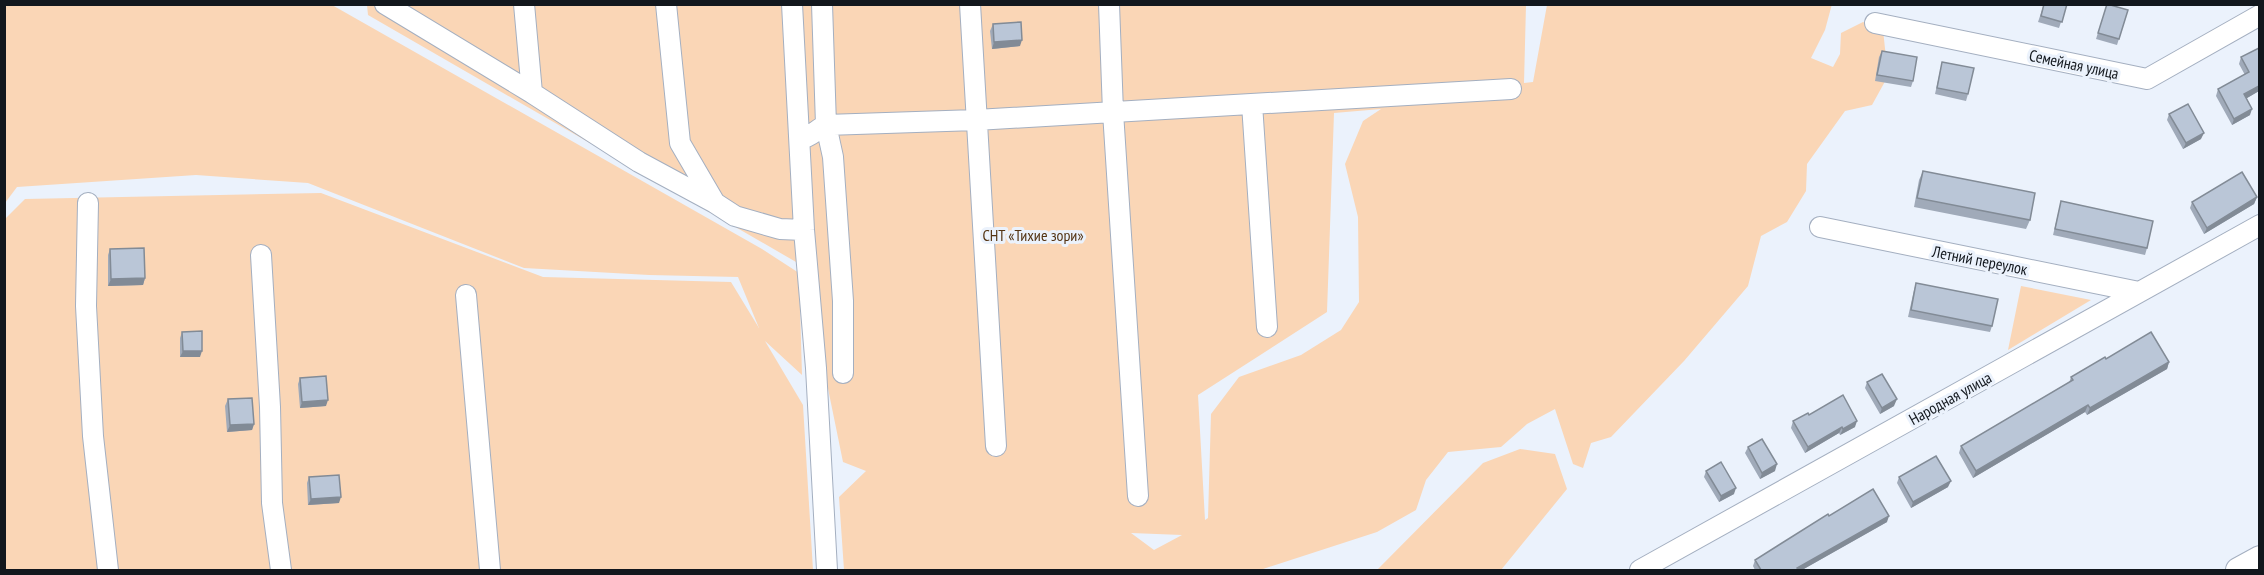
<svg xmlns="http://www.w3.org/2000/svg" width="2264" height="575" font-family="'PT Sans Narrow',sans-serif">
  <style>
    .green { fill: #fad6b6; fill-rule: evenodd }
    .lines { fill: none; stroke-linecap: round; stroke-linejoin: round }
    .minor-casing { stroke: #a4afc0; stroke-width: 22 }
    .major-casing { stroke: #a4afc0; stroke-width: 26 }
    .minor { stroke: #fff; stroke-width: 20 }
    .major { stroke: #fff; stroke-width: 24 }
    .wall { fill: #a0aab9 }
    .shaded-wall { fill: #828b96 }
    .building { fill: #bac6d7; stroke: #828b96; stroke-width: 1.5 }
    .labels { text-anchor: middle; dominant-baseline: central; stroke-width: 6; stroke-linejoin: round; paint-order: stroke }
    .street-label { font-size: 16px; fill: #12171d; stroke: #ebf2fc }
    .park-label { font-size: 16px; fill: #543413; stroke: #ebf2fc }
  </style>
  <rect width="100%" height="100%" fill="#ebf2fc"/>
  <!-- green -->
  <path class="green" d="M1832,4L1825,30L1811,58L1833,67L1840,54L1841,33L1863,22L1883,30L1888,76L1872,105L1845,111L1807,164L1806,191L1787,222L1761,236L1748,286L1684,361L1611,437L1591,443L1583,468L1573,464L1555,409L1527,424L1501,447L1448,452L1426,480L1416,510L1377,532L1260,570H844L839,497L866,471L843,462L803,266L368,15L367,5H1526L1524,83L1533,82L1547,5ZM1381,109L1363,121L1345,164L1358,217L1359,302L1341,330L1301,355L1239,377L1211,414L1208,518L1205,520L1198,395L1327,312L1334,113ZM1131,533L1182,535L1154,550Z
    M5,5H332L762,249L799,273L802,375L765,341L803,405L813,570H5V219L25,199L321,193L543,277L731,282L759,328L738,277L649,275L524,268L308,183L196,175L17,187L5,203Z
    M2021,286L2091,300L2008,350Z
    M1520,449L1555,454L1567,489L1501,570H1377L1483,463Z"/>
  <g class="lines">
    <!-- minor casing -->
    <g class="minor-casing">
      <path id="minor" d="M385,4L532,93L639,162L715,203
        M524,4L532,93
        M666,4L680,143L715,203L735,216L780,229L804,230
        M792,4L804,230L816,368L827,570
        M822,4L826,125L833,157L843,301V373
        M970,4L996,446
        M1109,4L1113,112L1138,496
        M1875,23L2147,79L2260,15
        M1252,104L1267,327
        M800,139C810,138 817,129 826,125L976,120L1511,89
        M88,203L86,306L93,436L108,570
        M1820,227L2139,292
        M261,255L270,407L272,503L281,570
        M466,295L490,570
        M1640,570L2260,225"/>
    </g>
    <!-- major casing -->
    <g class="major-casing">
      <path id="major" d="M2238,570L2260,558"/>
    </g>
    <!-- minor -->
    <use href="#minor" class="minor"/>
    <!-- major -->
    <use href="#major" class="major"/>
  </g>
  <!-- wall -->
  <path class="wall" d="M2044,4H2067L2059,28L2038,22Z
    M2107,4L2128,10L2117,45L2096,39Z
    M993,24L1020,46L992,49L990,31Z
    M2259,48V91L2247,98L2250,115L2232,125L2216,96L2218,89L2245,75L2239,64L2241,57Z
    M1882,51L1913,81L1911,87L1875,81L1879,57Z
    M1942,62L1968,94L1966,101L1935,94Z
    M2169,114L2201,139L2183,149L2167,120Z
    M1923,171L2030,220L2026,229L1914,207L1919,180Z
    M2257,197L2254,204L2204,234L2190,208L2192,202Z
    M2061,201L2147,248L2145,255L2053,235Z
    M110,249L145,278L143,285L108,286V255Z
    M1916,283L1992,326L1990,332L1908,317L1914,290Z
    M182,332L200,357H180V338Z
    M2106,359L2169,362L2167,369L2087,415L2085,412L1973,478L1959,453L1961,446L2069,383L2071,377Z
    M300,378L326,406L300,408L298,384Z
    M1867,382L1894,406L1880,414L1865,388Z
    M228,399L254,424L252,430L227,432L225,406Z
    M1809,415L1855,427L1840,435L1839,433L1805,453L1791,428L1793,421Z
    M1748,447L1775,471L1760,479L1745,453Z
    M1706,471L1734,494L1719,502L1704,477Z
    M309,477L339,503L308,505L307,483Z
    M1899,477L1948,487L1911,508L1897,483Z
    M1829,516L1887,522L1802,570H1755L1753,566L1755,560Z"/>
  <!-- shaded-wall -->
  <path class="shaded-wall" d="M1022,40L1020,46L992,49L994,42Z
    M2259,86V91L2242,101L2244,94Z
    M2252,109L2250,115L2232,125L2234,119Z
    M2204,133L2201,139L2183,149L2186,143Z
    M2257,197L2254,204L2204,234L2207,228Z
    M145,278L143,285L108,286L111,279Z
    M183,351H202L200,357H180Z
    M2169,362L2167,369L2087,415L2090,408Z
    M1897,399L1894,406L1880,414L1882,408Z
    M328,400L326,406L300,408L302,402Z
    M2088,405L2085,412L1973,478L1976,471Z
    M1857,421L1855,427L1840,435L1843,429Z
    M254,424L252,430L227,432L230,425Z
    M1842,427L1839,433L1805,453L1808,447Z
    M1777,464L1775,471L1760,479L1762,473Z
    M1951,481L1948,487L1911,508L1913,502Z
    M1736,488L1734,494L1719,502L1721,496Z
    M341,497L339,503L308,505L311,499Z
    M1889,516L1887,522L1802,570H1796L1797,568Z"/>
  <!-- building -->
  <path class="building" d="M2044,4H2067L2062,22L2041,16Z
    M2107,4L2128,10L2119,39L2098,33Z
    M1021,22L1022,40L994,42L993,24Z
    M2259,48V86L2244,94L2252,109L2234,119L2218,89L2249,72L2241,57Z
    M1882,51L1917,57L1913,81L1877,75Z
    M1942,62L1974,68L1968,94L1937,88Z
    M2188,104L2204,133L2186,143L2169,114Z
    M1923,171L2035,193L2030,220L1917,198Z
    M2242,172L2257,197L2207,228L2192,202Z
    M2061,201L2153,221L2147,248L2055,229Z
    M144,248L145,278L111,279L110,249Z
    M1916,283L1998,299L1992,326L1911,310Z
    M202,331V351H183L182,332Z
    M2151,332L2169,362L2090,408L2088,405L1976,471L1961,446L2073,380L2071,377L2105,357L2106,359Z
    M1882,374L1897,399L1882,408L1867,382Z
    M326,376L328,400L302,402L300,378Z
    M1843,395L1857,421L1843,429L1842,427L1808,447L1793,421L1808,413L1809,415Z
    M252,398L254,424L230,425L228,399Z
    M1762,439L1777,464L1762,473L1748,447Z
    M1936,456L1951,481L1913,502L1899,477Z
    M1721,462L1736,488L1721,496L1706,471Z
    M339,475L341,497L311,499L309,477Z
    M1873,489L1889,516L1797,568L1798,570H1761L1755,560L1828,514L1829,516Z"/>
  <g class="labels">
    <!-- street labels -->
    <g class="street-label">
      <text transform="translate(2074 64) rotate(12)">Семейная улица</text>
      <text transform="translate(1980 260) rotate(11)">Летний переулок</text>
      <text transform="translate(1950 398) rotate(-29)">Народная улица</text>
    </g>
    <!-- park labels -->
    <g class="park-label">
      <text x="1033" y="235">СНТ «Тихие зори»</text>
    </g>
  </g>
  <!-- border -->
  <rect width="2264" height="575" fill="none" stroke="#12171d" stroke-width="12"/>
</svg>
